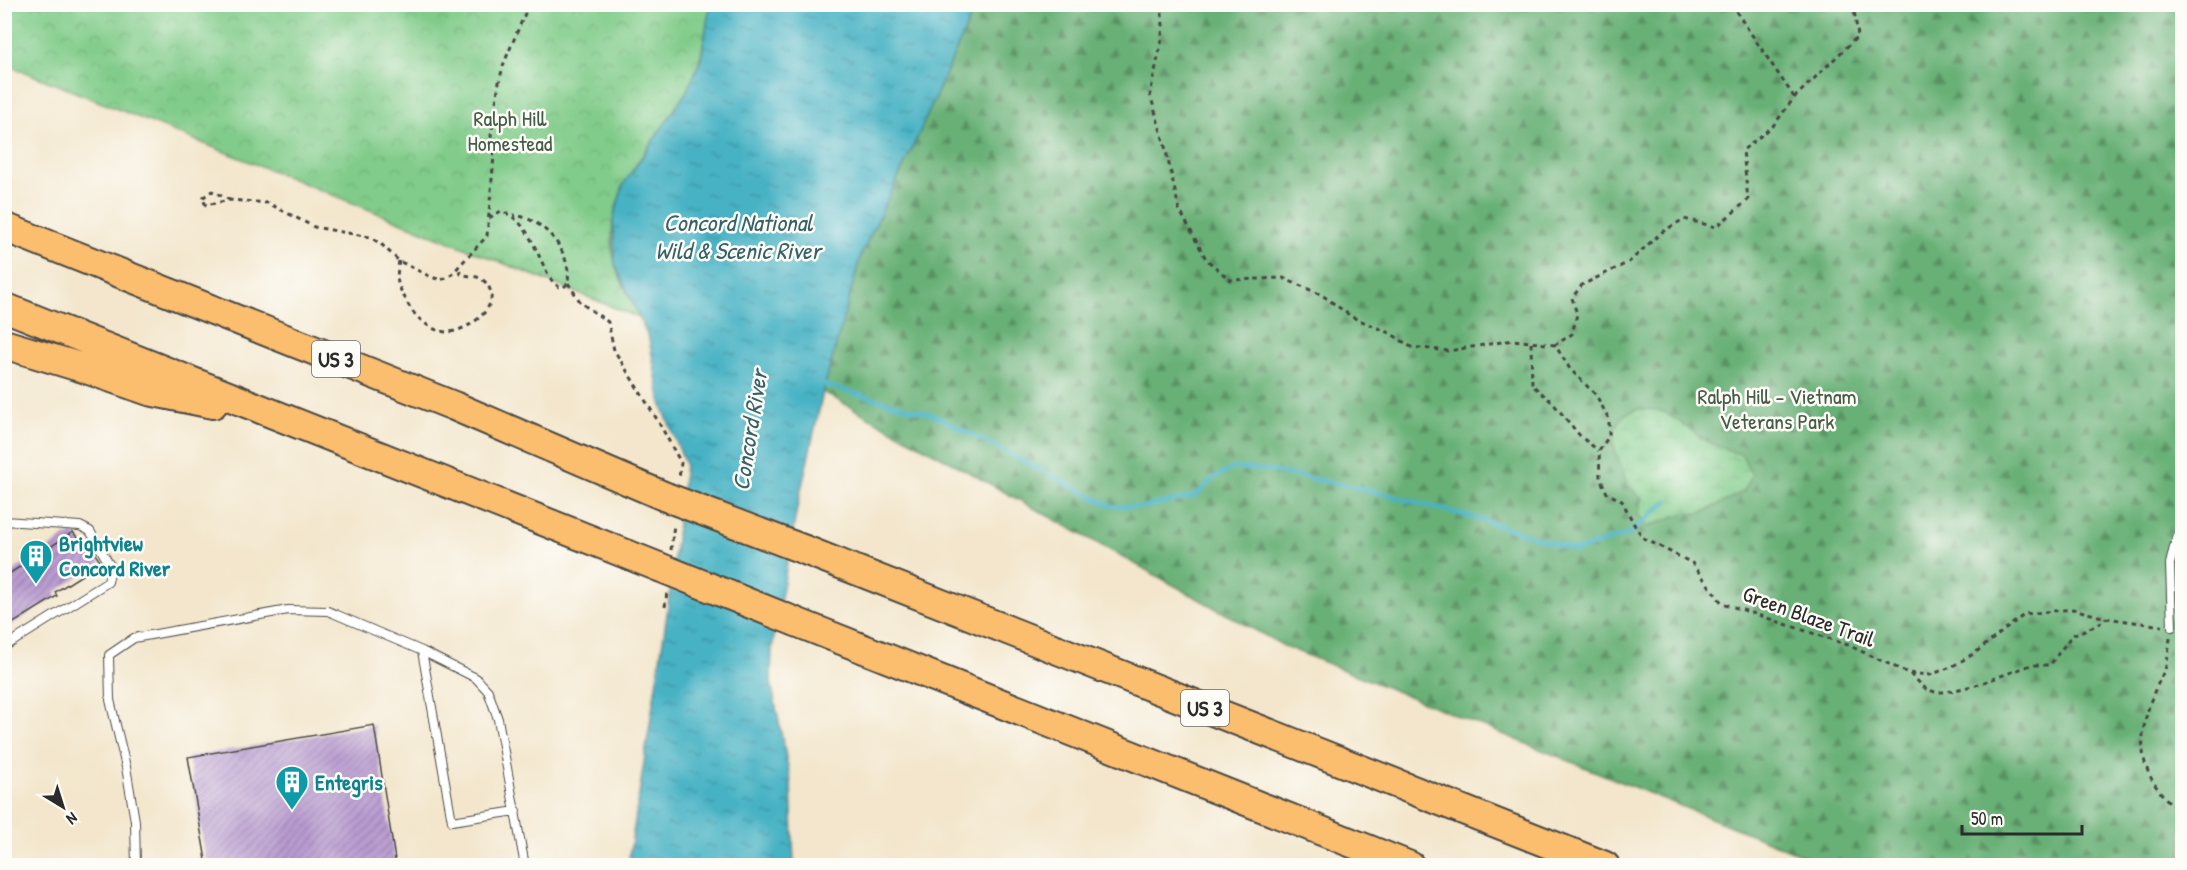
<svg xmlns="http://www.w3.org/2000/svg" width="2187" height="870" font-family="'Patrick Hand',sans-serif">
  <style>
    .forest { fill: url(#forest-firs); stroke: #4a6e50; stroke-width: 1.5 }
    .wetland { fill: url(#wetland-marsh); stroke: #567c5a; stroke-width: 1.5 }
    .park { fill: url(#park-crowns); stroke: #567c5a; stroke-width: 1.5 }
    .water { fill: url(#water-ripples); stroke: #386e78; stroke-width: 1.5 }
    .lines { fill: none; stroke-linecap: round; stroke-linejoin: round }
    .stream { stroke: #46b2c4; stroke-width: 4.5 }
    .building { fill: url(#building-hatch) }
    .lane-casing { stroke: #494743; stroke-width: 10 }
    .highway-casing { stroke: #494743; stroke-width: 32 }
    .path { stroke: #494743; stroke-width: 3; stroke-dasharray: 4.5 4.5; stroke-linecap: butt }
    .lane { stroke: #fff; stroke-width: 8 }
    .highway { stroke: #fbbd6e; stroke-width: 28 }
    .highway-bridge-casing { stroke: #494743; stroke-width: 32; stroke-linecap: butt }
    .highway-bridge { stroke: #fbbd6e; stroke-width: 28 }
    .labels { text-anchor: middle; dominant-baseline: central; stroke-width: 5; stroke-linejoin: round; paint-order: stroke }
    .shield { fill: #fdfcf7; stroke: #6a6a68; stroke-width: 1.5 }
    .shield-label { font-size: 21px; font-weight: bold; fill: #2b2b2b }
    .park-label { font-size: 22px; fill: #455b48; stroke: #fdfcf7 }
    .culture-label { font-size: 22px; font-weight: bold; fill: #0d838f; stroke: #fdfcf7; text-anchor: start }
    .street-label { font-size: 22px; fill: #2b2b2b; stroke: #fdfcf7 }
    .water-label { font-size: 24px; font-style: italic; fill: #366168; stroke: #fdfcf7 }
  </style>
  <defs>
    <pattern id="forest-firs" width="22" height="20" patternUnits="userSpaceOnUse" patternTransform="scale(1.5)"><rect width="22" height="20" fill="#68b076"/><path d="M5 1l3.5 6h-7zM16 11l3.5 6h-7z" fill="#568f61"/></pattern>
    <pattern id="wetland-marsh" width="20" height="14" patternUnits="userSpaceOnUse" patternTransform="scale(1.5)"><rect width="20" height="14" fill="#81cc8a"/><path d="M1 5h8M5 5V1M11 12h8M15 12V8" fill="none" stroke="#70af77"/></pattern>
    <pattern id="park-crowns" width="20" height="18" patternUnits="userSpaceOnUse" patternTransform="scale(1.5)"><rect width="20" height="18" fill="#81cc8a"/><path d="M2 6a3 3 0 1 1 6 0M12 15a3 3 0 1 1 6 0" fill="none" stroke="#70af77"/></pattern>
    <pattern id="water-ripples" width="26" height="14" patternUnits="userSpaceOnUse" patternTransform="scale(1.5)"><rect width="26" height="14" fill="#46b2c4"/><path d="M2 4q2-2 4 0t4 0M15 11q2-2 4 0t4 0" fill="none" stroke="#3b919f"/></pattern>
    <pattern id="building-hatch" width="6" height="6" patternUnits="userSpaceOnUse" patternTransform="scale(1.5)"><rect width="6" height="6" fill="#b99cd1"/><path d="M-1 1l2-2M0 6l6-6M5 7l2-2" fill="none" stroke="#977faa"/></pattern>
  </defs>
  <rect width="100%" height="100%" fill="#fdfcf7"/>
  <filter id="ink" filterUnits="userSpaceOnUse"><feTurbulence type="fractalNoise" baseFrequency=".0167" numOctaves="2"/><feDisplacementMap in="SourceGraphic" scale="12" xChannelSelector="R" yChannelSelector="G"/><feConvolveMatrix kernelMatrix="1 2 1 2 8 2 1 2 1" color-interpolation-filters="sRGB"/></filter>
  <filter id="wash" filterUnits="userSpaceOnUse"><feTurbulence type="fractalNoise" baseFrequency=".008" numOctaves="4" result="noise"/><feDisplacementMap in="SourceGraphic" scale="24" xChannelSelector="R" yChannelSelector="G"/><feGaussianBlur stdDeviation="1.35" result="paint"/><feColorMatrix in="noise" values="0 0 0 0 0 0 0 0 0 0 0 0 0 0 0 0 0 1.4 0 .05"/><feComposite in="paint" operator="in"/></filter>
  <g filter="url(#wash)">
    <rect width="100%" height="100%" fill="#f3e6cc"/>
    <!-- forest -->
    <path class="forest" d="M976,5H2182V865H1827L1284,646L823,392L861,255L918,136Z"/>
    <!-- wetland -->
    <path class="wetland" d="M1638,409L1657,410L1668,414L1708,442L1742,455L1752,475L1744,491L1726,501L1701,513L1677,515L1648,527L1638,515L1642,499L1628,485L1613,444L1615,428L1625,414Z"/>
    <!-- park -->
    <path class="park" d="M4,5H710C705,35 702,66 686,92C653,149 598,191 615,264C620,282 632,301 640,318L5,64Z"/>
    <!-- water -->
    <path class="water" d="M710,5H976L918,136L861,255L823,392L797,508L772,648L771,682L791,782L794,865H628L667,614L685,464L661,403L649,339L615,264L613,219L623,185L687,91L701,59Z"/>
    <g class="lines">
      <!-- stream -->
      <path class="stream" d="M821,384L934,415L1111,506L1143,507L1195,496L1215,477L1234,468L1267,470L1369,490L1486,521L1576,551L1629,534L1667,501"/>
    </g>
    <g id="blocks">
      <!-- building -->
      <path class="building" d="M73,532L86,549L90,546L101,563L55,592L57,596L4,629V577Z
        M374,725L396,866H207L188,757Z"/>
    </g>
  </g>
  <g filter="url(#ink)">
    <use href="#blocks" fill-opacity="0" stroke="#494743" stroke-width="1.5"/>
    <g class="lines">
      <!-- lane casing -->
      <g class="lane-casing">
        <path id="lane" d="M4,521L80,526L90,531L111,567L108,582L4,647
          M2172,627L2170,564L2175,543L2182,527
          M422,651L452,821L516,811
          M136,866L135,821L126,767L110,700L109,655L134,638L288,610L328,611L422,651L476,678L488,691L498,719L525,866"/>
      </g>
      <!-- highway casing -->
      <g class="highway-casing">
        <path id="highway" d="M4,227L454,406L666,497
          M4,307L659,567
          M4,344L83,368L149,391L213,404
          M805,550L1605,866
          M796,622L1410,866"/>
      </g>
      <!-- path -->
      <path class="path" d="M1161,4L1163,25L1161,44L1150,94L1164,142L1179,209L1206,259L1230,280L1283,278L1322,295L1352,317L1390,333L1411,347L1449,351L1513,340L1555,345
        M1731,4L1794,97
        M1853,4L1858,36L1794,98L1773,126L1743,150L1748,200L1716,227L1684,219L1662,232L1629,262L1582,285L1572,298L1577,314L1572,334L1555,345L1570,369L1596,395L1609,419V436L1599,451L1600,478L1607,493L1622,501L1636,528L1645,539L1692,563L1722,603L1848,645L1908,673L1930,675L1951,667L1975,653L2025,614L2073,609L2106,618L2162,626
        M230,200L212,191L202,198L206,205L230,200L268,203L314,227L370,237L381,244L399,261L431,277L441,280L450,276L487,236L494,156L491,136L499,82L504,63L529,4
        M489,218L501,211C532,222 536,258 553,282L559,287H564L568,283C572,252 544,218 513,215
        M399,261C395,285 398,284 408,304C415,318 432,332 448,332C470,331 508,302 483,280C477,275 468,277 461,274L458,268
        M568,283L581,303L608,322L614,350L658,421L681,463L679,478
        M1531,343L1532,385L1552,402L1581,437L1599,451
        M671,550L674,524
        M665,607L667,592
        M2170,638C2169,647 2168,657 2166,666C2162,677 2155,688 2151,700C2134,750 2142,780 2182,814
        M1910,674L1926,689L1935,692H1947L1976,685L2031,665H2050L2072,635L2097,625L2106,618"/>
      <!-- lane -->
      <use href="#lane" class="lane"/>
      <!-- highway -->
      <use href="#highway" class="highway"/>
      <!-- highway-bridge casing -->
      <g class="highway-bridge-casing">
        <path id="highway-bridge" d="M666,497L805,550
          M659,567L796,622"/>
      </g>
      <!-- highway-bridge -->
      <use href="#highway-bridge" class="highway-bridge"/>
    </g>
  </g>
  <!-- icons -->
  <defs>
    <g id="building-pin" transform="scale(1.725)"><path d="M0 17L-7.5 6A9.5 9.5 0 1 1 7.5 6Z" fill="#0f9aa8" stroke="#fdfcf7"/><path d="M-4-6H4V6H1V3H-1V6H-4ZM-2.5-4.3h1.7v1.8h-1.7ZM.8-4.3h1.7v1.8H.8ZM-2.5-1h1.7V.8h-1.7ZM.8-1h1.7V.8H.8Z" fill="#fff"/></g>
  </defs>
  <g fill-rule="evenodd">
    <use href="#building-pin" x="36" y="556"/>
    <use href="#building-pin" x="292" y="782"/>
  </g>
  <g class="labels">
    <!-- shield labels -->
    <g class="shield">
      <rect x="312" y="341" width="48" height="36" rx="4.5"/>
      <rect x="1181" y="690" width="48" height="36" rx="4.5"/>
    </g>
    <g class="shield-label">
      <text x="336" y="359">US 3</text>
      <text x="1205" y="708">US 3</text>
    </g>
    <!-- park labels -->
    <g class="park-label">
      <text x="510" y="118">Ralph Hill<tspan x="510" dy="25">Homestead</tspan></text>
      <text x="1777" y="396">Ralph Hill - Vietnam<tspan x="1777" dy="25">Veterans Park</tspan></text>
    </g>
    <!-- culture labels -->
    <g class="culture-label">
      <text x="59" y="543">Brightview<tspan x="59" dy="25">Concord River</tspan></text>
      <text x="315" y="782">Entegris</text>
    </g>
    <!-- street labels -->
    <g class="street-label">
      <text transform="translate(1809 616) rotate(20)">Green Blaze Trail</text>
    </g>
    <!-- water labels -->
    <g class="water-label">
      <text x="738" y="222">Concord National<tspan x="738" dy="28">Wild &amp; Scenic River</tspan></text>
      <text transform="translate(749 430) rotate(-81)">Concord River</text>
    </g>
  </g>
  <!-- margin -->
  <rect width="2187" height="870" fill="none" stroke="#fdfcf7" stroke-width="24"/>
  <!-- north arrow -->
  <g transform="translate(63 807) rotate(142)" stroke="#fdfcf7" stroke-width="4.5" paint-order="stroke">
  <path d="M0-4.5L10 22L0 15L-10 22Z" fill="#2b2b2b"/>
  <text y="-9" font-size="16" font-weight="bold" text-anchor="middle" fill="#2b2b2b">N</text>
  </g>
  <!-- scale -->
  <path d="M1962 825v9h120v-9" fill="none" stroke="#2b2b2b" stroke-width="3"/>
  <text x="1971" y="825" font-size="18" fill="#2b2b2b" stroke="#fdfcf7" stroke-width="4.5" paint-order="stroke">50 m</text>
</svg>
